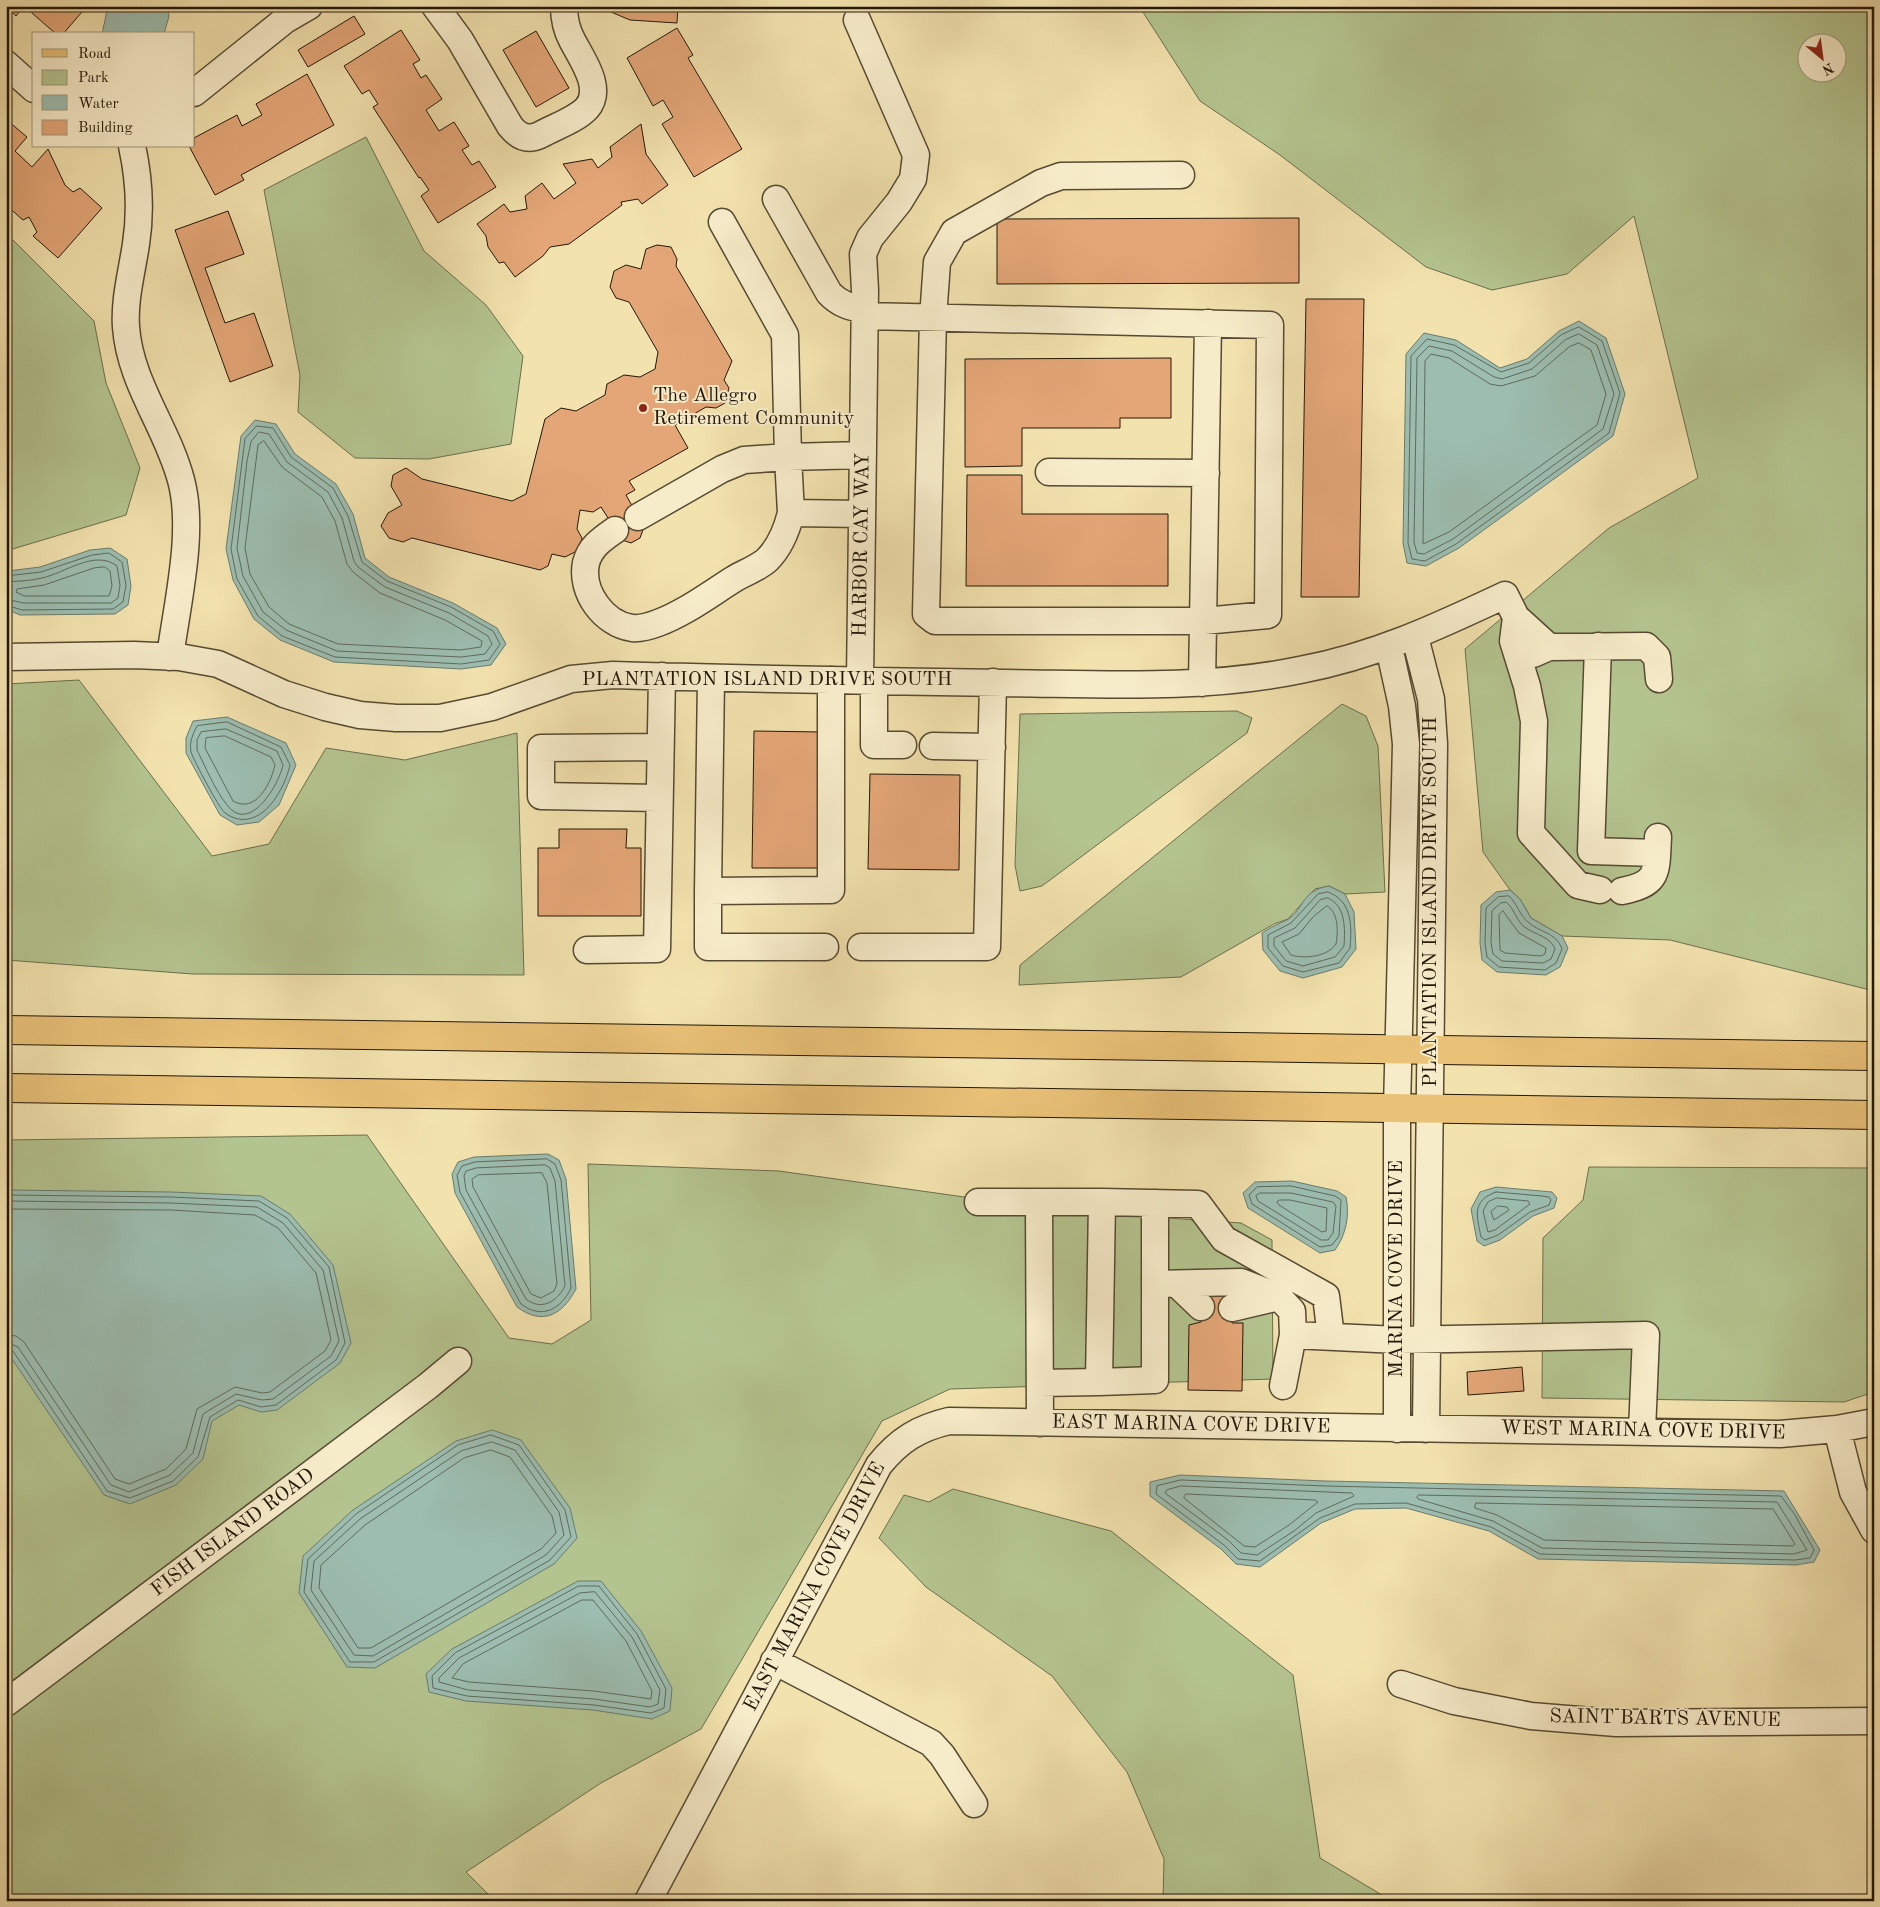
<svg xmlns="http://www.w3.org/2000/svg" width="1880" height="1907" font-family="'Old Standard TT',serif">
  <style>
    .green { fill: #b4c48f; stroke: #6b6e4c; fill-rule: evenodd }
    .water { fill: #9cbdb0; stroke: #6b7b6d }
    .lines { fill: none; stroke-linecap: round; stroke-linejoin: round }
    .shore { stroke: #5f6a5c; stroke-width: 1 }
    .building { fill: #e4a677; stroke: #221708 }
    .minor-casing { stroke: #564a32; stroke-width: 29 }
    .major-casing { stroke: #221708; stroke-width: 30 }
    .minor { stroke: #f7ecca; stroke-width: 26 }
    .major { stroke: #e9c177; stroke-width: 28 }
    .poi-dot { fill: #8f2418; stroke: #f7ecca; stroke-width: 2 }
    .labels { text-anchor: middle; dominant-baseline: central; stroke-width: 4; stroke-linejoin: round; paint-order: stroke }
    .poi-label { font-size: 20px; fill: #221708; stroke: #f7ecca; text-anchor: start }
    .street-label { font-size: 20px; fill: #221708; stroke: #f7ecca }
  </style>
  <rect width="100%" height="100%" fill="#f2e2ae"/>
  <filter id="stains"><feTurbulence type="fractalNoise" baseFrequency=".004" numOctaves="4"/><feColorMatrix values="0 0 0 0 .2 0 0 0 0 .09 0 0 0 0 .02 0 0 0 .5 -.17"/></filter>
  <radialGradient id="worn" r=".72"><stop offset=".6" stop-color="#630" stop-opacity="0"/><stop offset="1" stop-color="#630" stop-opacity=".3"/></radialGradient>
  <!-- green -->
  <path class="green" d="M1139,6H1874V991L1670,940L1562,936L1531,918L1520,899L1510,890L1483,852L1465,649L1609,528L1698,478L1634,216L1567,274L1492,290L1426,267L1280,155L1200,101ZM1808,42H1838V72H1808Z
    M366,137L424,251L486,305L523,356L511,444L429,459L355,458L298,412L300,375L264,190Z
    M6,233L94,321L106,383L140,468L126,515L6,551Z
    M79,680L212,856L269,844L326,748L405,760L517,733L524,975L193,974L6,960V684Z
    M1342,704L1366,716L1378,746L1385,892L1345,894L1329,886L1315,889L1288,919L1274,924L1181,977L1019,985L1020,965Z
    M1237,711L1252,718L1247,733L1042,886L1020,891L1015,865L1020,714Z
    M367,1135L509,1338L552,1344L591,1320L588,1164L779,1171L1064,1211L1241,1223L1272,1240L1273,1379L950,1389L882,1421L701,1729L601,1783L466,1872L495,1901H6V1140Z
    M1589,1167L1874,1168V1392L1844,1402L1542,1398L1543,1238L1583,1200Z
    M953,1489L1111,1531L1293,1675L1320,1858L1392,1901H1163L1164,1859L1127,1772L1052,1676L926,1587L879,1538L904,1495L929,1502Z"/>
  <!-- water -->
  <path class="water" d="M108,6H167L169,16L164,34H102Z
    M1579,321L1606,338L1625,394L1613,436L1459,548L1426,566L1407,563L1403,543L1406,354L1424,333L1456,340L1500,368L1527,359L1559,331Z
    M255,420L276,424L295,454L336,484L353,514L365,558L389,577L453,603L497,628L506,644L491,665L461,669L334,662L280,640L254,619L233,580L226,549L241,436Z
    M110,548L127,559L131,586L128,605L115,614L20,615L6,609V573L8,571L40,567L90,550Z
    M227,717L286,743L296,765L279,805L259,822L237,825L220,815L186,753V738L193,721Z
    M1329,886L1345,894L1354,912L1356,949L1342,967L1303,978L1280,971L1263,950L1262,933C1270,927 1279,924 1287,920C1305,909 1300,891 1329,886Z
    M1510,890L1520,899L1531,918L1562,936L1568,948L1560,967L1546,975L1497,972L1482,960L1480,943L1481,905L1496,892Z
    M548,1154L559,1160L566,1179L576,1289C562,1315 543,1326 517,1307L455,1193L452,1174L458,1162L474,1157Z
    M1292,1181L1337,1191L1346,1197C1350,1215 1346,1235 1335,1250L1320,1253L1248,1208L1243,1193L1255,1182Z
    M1496,1187L1552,1192L1557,1198L1554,1208L1533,1216L1500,1240L1484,1246L1477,1241L1471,1209L1480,1192Z
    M7,1190L171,1192L261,1196L290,1214L333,1265L351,1343L340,1363L277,1410L261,1412L239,1405L212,1421L203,1459L176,1485L130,1504L104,1495L6,1350Z
    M492,1430L521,1440L570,1508L577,1538L554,1564L375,1668L347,1667L299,1593L303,1556L353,1510L456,1441Z
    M1180,1475L1325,1481L1784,1491L1820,1550L1814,1562L1796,1565L1538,1559L1489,1531L1406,1508L1355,1509L1321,1523L1260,1567L1236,1564L1221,1549L1150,1496V1482Z
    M578,1581H601L641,1631L672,1688L670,1711L652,1719L593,1710L466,1701L429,1692L426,1674L452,1649Z"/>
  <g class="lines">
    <!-- shore -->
    <path class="shore" d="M1579,327L1602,341L1620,393L1609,433L1456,544L1425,561L1412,559L1408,543L1411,356L1427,339L1454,345L1501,372L1529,363L1561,335Z
      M1579,334L1597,345L1614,394L1603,429L1453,539L1424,554L1417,553L1414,542L1417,358L1429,346L1452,351L1494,377L1502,379L1532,369L1565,340Z
      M1579,343L1591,350L1606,394L1597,425L1449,532L1423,544L1425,361L1431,354L1449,358L1490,384L1501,386L1535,376L1569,347Z
      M257,426L273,428L291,457L333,488L348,516L362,562L387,581L451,607L493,631L500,644L489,660L461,664L335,657L282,636L258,616L237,579L231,549L245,439Z
      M259,432L269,434L287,462L328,492L342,518L354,561L358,567L385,587L449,613L488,636L492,644L485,654L461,657L337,651L286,630L263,612L243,576L237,548L247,461L251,442Z
      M264,441L282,467L322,497L335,521L347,564L353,572L380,593L445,620L482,641L481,647L460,650L338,644L289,624L269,607L250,574L245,548L258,445Z
      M105,567L110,571L112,586L109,596H24L16,592L17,589L44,585L94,568Z
      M6,576L41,572L92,555L109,553L122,562L126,585L123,602L113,609L22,610L6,605
      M6,582C18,581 31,581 42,578C65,573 95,549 117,566L120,585L118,598L111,603H23L6,599
      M227,722L281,747L290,765C284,792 258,836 225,813C219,808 194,761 191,752C189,742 193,734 197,726Z
      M226,729L277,751L283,765C279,784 250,835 227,805C215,790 206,768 197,750V740L201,732Z
      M225,736L271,757L275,765C271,783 256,814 233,801L205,748L206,738Z
      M1328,892C1352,901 1352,925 1350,948L1339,963L1303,972L1283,966L1268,948V935L1291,923L1318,894Z
      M1509,896C1517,903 1520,916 1528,922C1540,933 1556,932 1562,949L1556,963L1545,970L1499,967L1487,957L1485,943L1486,908L1498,897Z
      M1328,898C1346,906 1345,928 1344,946L1335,957L1303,966L1286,961L1274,946V938L1295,928L1320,900Z
      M1501,903L1506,902C1515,909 1517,923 1526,928C1536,935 1551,937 1555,949L1551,959L1543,963L1502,961L1493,954L1491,943L1492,911Z
      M1327,906C1339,912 1338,933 1336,944C1327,957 1305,959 1291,955L1282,942L1299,934L1313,917Z
      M1503,911L1519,933L1546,948L1545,954L1541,956L1505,953L1500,950L1499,915Z
      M547,1159L555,1164L561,1180L571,1288C561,1309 542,1320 521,1304L460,1192L457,1175L462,1166L475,1162Z
      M545,1165L550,1168L555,1181L565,1286C557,1302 541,1311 526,1299L466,1190L464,1176L466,1171L476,1168Z
      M542,1173L547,1183L557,1284L554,1291L541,1298L531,1294L473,1187L472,1179L478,1175Z
      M1291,1186L1335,1196L1341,1200L1339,1236L1332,1245L1320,1247L1252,1204L1249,1195L1257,1187Z
      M1496,1192L1542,1196L1549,1197L1551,1200L1549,1205L1530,1212L1498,1235L1485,1240L1481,1237C1477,1216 1471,1201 1496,1192Z
      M1260,1193H1291L1333,1202L1336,1206L1333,1233L1328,1240H1321L1258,1201L1256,1196Z
      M6,1195L171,1197L259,1201L287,1218L329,1267L345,1343L336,1360L276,1405L261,1407L238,1400L210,1417L198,1457L173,1481L130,1498L107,1491L13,1351L6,1348
      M1497,1198L1528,1201L1530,1204L1495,1230L1488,1232L1483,1211L1488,1202Z
      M1280,1200H1290L1327,1208L1326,1231L1322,1232L1279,1205L1277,1202Z
      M6,1201L171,1203L257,1207L283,1223L323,1270L339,1341L331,1356L273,1399L262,1400L236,1394L203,1414L193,1453L170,1475L129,1492L111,1485L18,1347L6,1342
      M1498,1206L1507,1207L1509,1210L1494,1220L1491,1212Z
      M6,1209L171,1210L255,1215L278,1228L316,1273L331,1340L325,1351L270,1392L262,1393L235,1387L197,1409L186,1449L166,1469L129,1484L115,1479L24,1342L16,1336L6,1334
      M491,1435L519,1445L565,1510L571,1537L550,1560L374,1662H350L304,1592L308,1559L356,1514L458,1445Z
      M492,1442L515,1450L559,1512L564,1535L546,1555L373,1656L354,1655L311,1590L314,1561L360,1519L461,1451Z
      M491,1450L510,1457L552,1516L556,1533L541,1549L371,1648H358L319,1588L321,1565L365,1525L464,1458Z
      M1181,1480L1325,1486L1781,1496L1795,1515L1814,1550L1810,1558L1795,1560L1540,1554L1491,1527L1406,1503L1355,1504L1320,1518L1260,1561L1238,1559L1224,1545L1156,1494L1157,1486Z
      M1181,1486L1352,1493L1354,1496L1316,1513L1294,1531L1257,1555L1241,1553L1228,1540L1165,1493L1167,1490Z
      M1186,1494L1315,1500L1318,1502L1289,1525L1255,1547L1244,1546L1184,1498Z
      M1419,1495L1777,1502L1807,1550L1794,1554L1542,1548L1493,1521L1418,1499L1417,1497Z
      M1476,1503L1773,1509L1795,1544L1793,1546L1544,1540L1497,1515L1475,1508Z
      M579,1586H599L637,1634L666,1689L664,1708L651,1713L594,1705L467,1696L433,1688L432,1676L455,1653Z
      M595,1592L632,1637L660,1690L658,1704L650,1707L594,1699L468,1690L439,1682V1678L459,1658L580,1593Z
      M582,1600H593L626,1641L652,1691L651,1699L594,1691L469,1682L452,1678L463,1664Z"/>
  </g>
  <!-- building -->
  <path class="building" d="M6,6H87L63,34H56L24,6L16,16Z
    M611,6H678L677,23L630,20L611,12Z
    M354,16L365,34L308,67L298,50Z
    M677,28L693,55L688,58L742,149L694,177L662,124L673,117L663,100L653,106L627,58Z
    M401,30L420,60L413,64L421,78L426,75L442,99L426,110L439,131L454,122L469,146L462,150L472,165L479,161L496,187L438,223L421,196L429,190L420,177L419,178L373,107L378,104L369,90L362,94L344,66Z
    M536,31L569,88L536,107L503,50Z
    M307,74L334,125L241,175L244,180L215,195L189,146H194V138L237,115L242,126L262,115L256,104Z
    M8,121L27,137L15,151L32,167L48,149L65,185L73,192L80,188L102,208L58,258L33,236L37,232L29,217L23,220L6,205V123Z
    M641,124L646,154L668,185L642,204L638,199L621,202L622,205L569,244L550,247L543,256L515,277L504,262L499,263L488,247L486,236L477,224L504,204L510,212L527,209L525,196L542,183L554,199L576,183L563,164L592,159L598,168L612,157L610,147Z
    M228,211L244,254L205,268L225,323L254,313L273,366L230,382L175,230Z
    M1299,218V283L997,284V219Z
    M657,245L671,247L677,259L676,266L732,361L724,380L729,388L725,403L716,408L706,407L675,425L688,448L629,481L635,490L626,495L644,527L640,538L631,543L622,540L601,507L593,512L580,510L577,529L582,538L579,550L565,557L552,554L548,566L540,570L412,538L403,542L389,538L381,526L388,513L402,505L391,486L393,475L406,468L422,479L512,501L526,494L545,419L561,408L576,411L605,395L607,384L624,375L640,377L655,369L658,352L629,302L616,298L610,287L614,271L626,265L641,269L646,249Z
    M1306,299H1364L1359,597H1301Z
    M1171,358V418H1120V428H1022V466L965,467V359Z
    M967,475H1022V514H1168V586H966Z
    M754,731L822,732L820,868H752Z
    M870,774L960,775L959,870L868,869Z
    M559,829H627L626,848H641V916H538V848H559Z
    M1202,1291L1232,1292V1323H1243L1242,1391L1188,1390L1189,1325L1201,1322Z
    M1522,1367L1524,1391L1468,1395L1467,1372Z"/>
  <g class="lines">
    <!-- minor casing -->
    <g class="minor-casing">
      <path id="minor" d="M435,6L460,40L510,126C518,136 527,141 540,135C554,127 576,120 587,108C604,88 581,58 572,40C566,29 564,18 564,6
        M857,20L916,155L913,179L899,202L870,238L863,254L865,290L860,680
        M6,64L34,89
        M194,93L285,20L309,6
        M132,146C139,178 141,212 136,244C132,271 124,300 126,327C130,383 167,427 181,480C195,531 177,604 170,657
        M776,199L829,293C839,304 850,307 865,310
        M865,316C1000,319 1135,322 1270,325L1268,615L1204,621H935L926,614L933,318L937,262L954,232L1041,183L1061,176L1181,175
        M1049,472L1206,473
        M862,514L791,513L788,457L863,455
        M638,517L722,469L744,460L788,457L785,335L722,222
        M615,530C602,539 590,547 586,563C580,592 604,624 632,628C641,629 650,626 658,623C685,613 710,594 734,579C744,573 758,568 767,560C779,548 787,529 791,513
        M1516,617L1513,641L1527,686L1534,721L1531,833L1578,885L1600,890
        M1415,637L1431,699L1434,744L1426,1429
        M1598,646L1591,851L1657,853
        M1389,647L1402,706L1406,744L1397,1109V1429
        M1533,654L1549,647L1646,646L1657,657L1659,679
        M6,657L134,655L179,657L218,664L284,694L325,707L360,715L396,718H440L492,707L571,679L613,675C743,679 874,681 1005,683C1103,684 1203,690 1300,670C1375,656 1437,627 1505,595L1516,617L1549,647
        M874,681V745H903
        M1202,683L1208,323
        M933,746L992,747
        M659,798L541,796V748L660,747
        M708,891L711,678
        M1622,891C1660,884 1656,871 1658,837
        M825,947H708V891L831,890V680
        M861,947H987L993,682
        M587,950L657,949L662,676
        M978,1202H1039
        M1102,1202L1198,1204L1224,1239L1326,1296L1331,1337
        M1155,1284L1241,1282L1279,1297L1292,1311L1293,1335L1283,1386
        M1178,1285L1201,1307
        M1232,1308L1279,1297
        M1293,1335L1398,1340L1646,1335L1642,1432
        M1099,1382L1155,1380V1203
        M1040,1383L1099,1382L1102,1202H1039L1040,1423
        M1837,1429L1853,1492L1874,1530
        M774,1661L931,1743L942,1755L974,1804
        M1401,1684L1454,1701L1531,1716L1616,1723L1874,1721
        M6,1703L428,1386L458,1361
        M648,1901L879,1465C899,1440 919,1428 949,1421L1780,1434L1837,1429L1874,1422"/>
    </g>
    <!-- major casing -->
    <g class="major-casing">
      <path id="major" d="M6,1030L1874,1056
        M6,1088L1874,1115"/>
    </g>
    <!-- minor -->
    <use href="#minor" class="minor"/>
    <!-- major -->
    <use href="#major" class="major"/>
  </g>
  <!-- markers -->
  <circle class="poi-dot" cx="643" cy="408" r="5"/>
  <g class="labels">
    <!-- poi labels -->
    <g class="poi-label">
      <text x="653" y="396">The Allegro<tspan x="653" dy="23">Retirement Community</tspan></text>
    </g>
    <!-- street labels -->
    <g class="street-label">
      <text transform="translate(862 545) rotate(-89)">HARBOR CAY WAY</text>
      <text x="767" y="680">PLANTATION ISLAND DRIVE SOUTH</text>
      <text transform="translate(1431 902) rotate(-90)">PLANTATION ISLAND DRIVE SOUTH</text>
      <text transform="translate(1397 1269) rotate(-90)">MARINA COVE DRIVE</text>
      <text transform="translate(1191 1425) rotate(1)">EAST MARINA COVE DRIVE</text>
      <text transform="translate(1643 1431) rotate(1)">WEST MARINA COVE DRIVE</text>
      <text transform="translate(233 1533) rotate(-37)">FISH ISLAND ROAD</text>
      <text transform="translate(815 1587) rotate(-62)">EAST MARINA COVE DRIVE</text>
      <text transform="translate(1665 1719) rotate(1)">SAINT BARTS AVENUE</text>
    </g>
  </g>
  <!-- margin -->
  <rect width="1880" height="1907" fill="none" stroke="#f2e2ae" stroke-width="25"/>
  <rect x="8" y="8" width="1865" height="1892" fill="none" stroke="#221708" stroke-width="2.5"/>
  <rect x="12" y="12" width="1855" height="1882" fill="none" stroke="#221708"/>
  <!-- legend -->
  <rect x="32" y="32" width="162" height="115" fill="#f7ecca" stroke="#a2977c"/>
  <rect x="42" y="49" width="25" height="8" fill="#e9c177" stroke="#a2977c"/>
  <text x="78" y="58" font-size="15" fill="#221708">Road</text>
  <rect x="42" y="70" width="25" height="15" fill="#b4c48f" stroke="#a2977c"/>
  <text x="78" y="82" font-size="15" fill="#221708">Park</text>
  <rect x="42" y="95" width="25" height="15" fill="#9cbdb0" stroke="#a2977c"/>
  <text x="78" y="108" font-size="15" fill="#221708">Water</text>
  <rect x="42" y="120" width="25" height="15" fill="#e4a677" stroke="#a2977c"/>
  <text x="78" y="132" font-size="15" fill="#221708">Building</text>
  <!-- north arrow -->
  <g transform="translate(1822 58) rotate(151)"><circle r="24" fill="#f7ecca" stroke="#a2977c"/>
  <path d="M0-4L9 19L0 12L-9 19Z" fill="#8f2418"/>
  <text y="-8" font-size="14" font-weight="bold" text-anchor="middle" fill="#221708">N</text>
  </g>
  <rect width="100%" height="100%" filter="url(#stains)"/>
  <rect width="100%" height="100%" fill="url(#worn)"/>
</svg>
